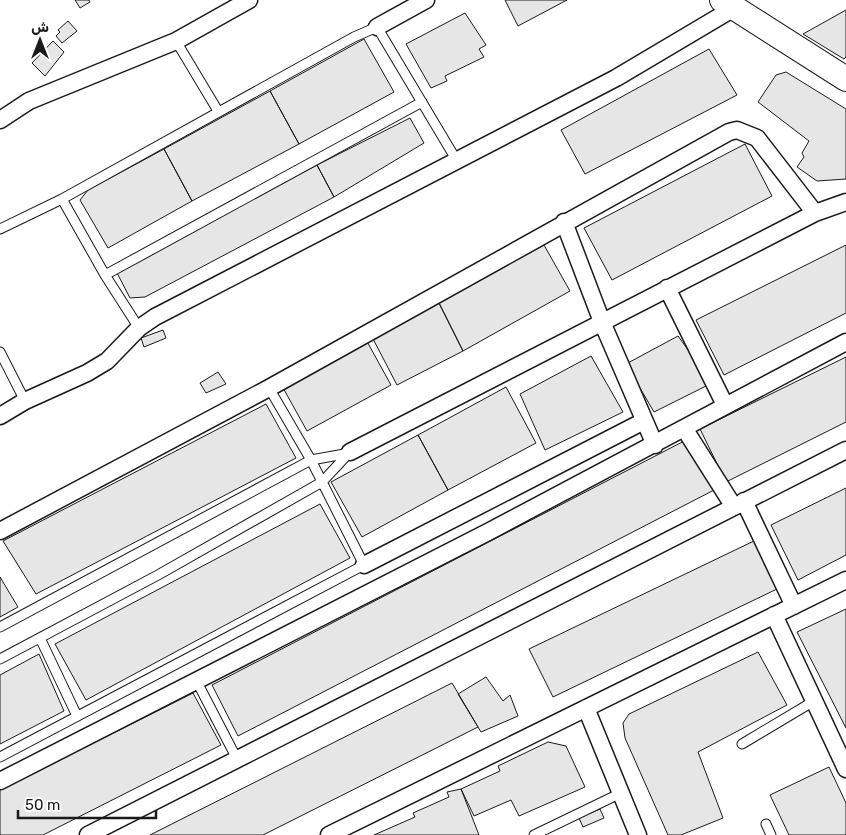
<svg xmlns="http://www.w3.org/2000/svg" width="846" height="835" font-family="Rubik,'Noto Naskh Arabic',sans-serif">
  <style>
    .building { fill: #e6e6e6; stroke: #1a1a1a }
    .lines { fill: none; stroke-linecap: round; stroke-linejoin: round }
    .lane-casing { stroke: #1a1a1a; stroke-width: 11 }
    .street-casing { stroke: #1a1a1a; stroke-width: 19 }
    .secondary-casing { stroke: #1a1a1a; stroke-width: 26 }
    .lane { stroke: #fff; stroke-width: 9 }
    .street { stroke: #fff; stroke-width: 16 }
    .secondary { stroke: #fff; stroke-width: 24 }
  </style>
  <rect width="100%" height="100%" fill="#fff"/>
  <!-- building -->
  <path class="building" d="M75,0H89L90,2L80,8Z
    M505,0H567L518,26Z
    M846,10V57L844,59L803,34Z
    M465,13L486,45L479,49L484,57L445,76L447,81L431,88L406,44Z
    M68,21L77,31L62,43L56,36L60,32L58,30Z
    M364,39L394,92L299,144L270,91Z
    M53,41L64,52L45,76L32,63Z
    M709,49L737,95L585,174L561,130Z
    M786,72L846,109V179L817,181L797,167L804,157L802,153L809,141L758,102L776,75Z
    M270,91L299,144L192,201L164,149Z
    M410,118L424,143L334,197L317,165Z
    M745,144L772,196L612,280L584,228Z
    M164,149L192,201L108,248L80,200L88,190Z
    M317,165L334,197L145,297L130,298L116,271Z
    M544,245L570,291L463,351L438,301Z
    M846,245V313L724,375L696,320Z
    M438,301L463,351L397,385L371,335Z
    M163,330L166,338L144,347L141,338Z
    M364,336L391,385L307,431L282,386Z
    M678,336L712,383L654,412L626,364Z
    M591,356L623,412L545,450L520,394Z
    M846,357V422L726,482L700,429Z
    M218,372L226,384L206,393L200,383Z
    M506,387L536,443L448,490L418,435Z
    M266,404L296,458L36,594L3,541Z
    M418,435L448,490L362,537L331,482Z
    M690,438L716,489L238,736L212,685Z
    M846,488V555L798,580L771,525Z
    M320,504L350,558L86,700L55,644Z
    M756,540L779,588L553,697L529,649Z
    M0,577L18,607L0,617Z
    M846,609V728L797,632Z
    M758,652L787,705L698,752L723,818L681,835H668L625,738L623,723L629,714Z
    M39,654L64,711L0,744V675Z
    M486,677L503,701L510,695L518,716L481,732L458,694Z
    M452,683L478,727L263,835H150Z
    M193,693L221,745L43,835H0V790Z
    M548,742L566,746L585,787L519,816L511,800L474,816L461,789L500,771L498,766Z
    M829,767L846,803V835H789L770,795Z
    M461,789L479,835H374L415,817L413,813L449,797L447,792Z
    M600,809L604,818L583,827L579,818Z"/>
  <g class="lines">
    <!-- lane casing -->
    <g class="lane-casing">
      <path id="lane" d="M176,41L218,111
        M62,199L105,275L139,328
        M0,229L62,199L354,37L377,27L457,161
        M105,275L422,102
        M0,352L25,401
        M0,627L311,460L350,453
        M40,638L77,716
        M0,659L158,575L322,482L350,452
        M196,680L237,759
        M742,744L814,701
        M0,757L364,565L311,460L269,388
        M766,824L771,835
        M534,835L621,793"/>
    </g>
    <!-- street casing -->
    <g class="street-casing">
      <path id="street" d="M377,27L426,0
        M0,120L29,101L176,41L249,0
        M564,222L602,322L655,445
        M667,288L725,405
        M0,416L25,401L87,373L107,361L139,328L155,317L616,78L734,8
        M684,428L734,507
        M350,452L815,213L846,202
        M744,501L794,606
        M0,531L269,388L729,132L737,130L757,138L815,213
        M364,565L644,421
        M774,615L846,769
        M586,708L638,835
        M0,781L488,532L846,342
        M88,835L846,450
        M329,835L846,580"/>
    </g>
    <!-- secondary casing -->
    <g class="secondary-casing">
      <path id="secondary" d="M722,0L846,79"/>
    </g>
    <!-- lane -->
    <use href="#lane" class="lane"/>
    <!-- street -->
    <use href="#street" class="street"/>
    <!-- secondary -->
    <use href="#secondary" class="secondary"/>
  </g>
  <!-- north arrow -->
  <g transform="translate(40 40)" stroke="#ffffff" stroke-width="4" paint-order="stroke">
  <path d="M0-4L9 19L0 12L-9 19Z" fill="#1a1a1a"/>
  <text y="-8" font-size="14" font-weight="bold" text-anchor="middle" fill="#1a1a1a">ش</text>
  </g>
  <!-- scale -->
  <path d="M18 810v8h138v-8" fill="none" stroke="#1a1a1a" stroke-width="2.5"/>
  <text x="25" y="810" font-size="15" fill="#1a1a1a" stroke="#ffffff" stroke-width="4" paint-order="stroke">50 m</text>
</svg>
